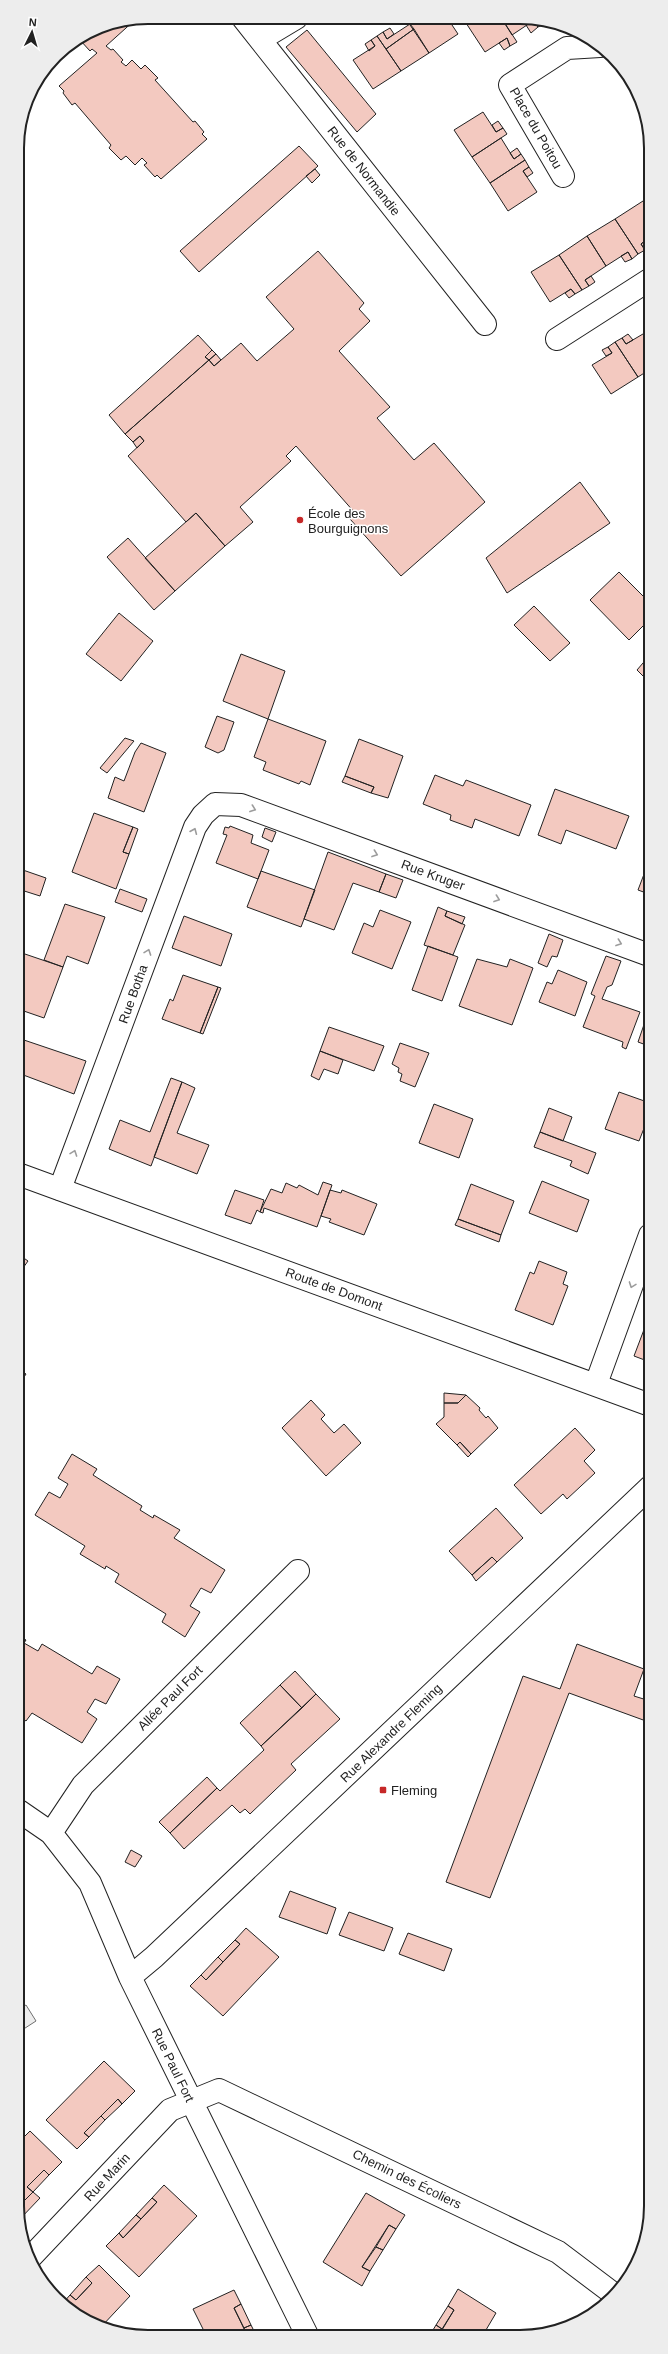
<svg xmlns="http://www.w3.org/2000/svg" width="668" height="2354" font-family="Arial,sans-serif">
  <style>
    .parking { fill: #ededed; stroke: #6f6f6f }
    .building { fill: #f3c9c0; stroke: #222 }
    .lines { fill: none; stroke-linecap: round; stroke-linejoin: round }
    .street-casing { stroke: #222; stroke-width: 24 }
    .secondary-casing { stroke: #222; stroke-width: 24 }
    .street { stroke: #fff; stroke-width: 22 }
    .secondary { stroke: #fff; stroke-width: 22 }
    .oneway { stroke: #9c9c9c }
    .poi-dot { fill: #c62828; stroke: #fff; stroke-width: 1.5 }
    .labels { text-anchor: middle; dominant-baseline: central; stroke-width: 3; stroke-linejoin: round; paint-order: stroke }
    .street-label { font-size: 13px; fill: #222; stroke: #fff }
    .poi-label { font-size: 13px; fill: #222; stroke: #fff; text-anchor: start }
    .rim { fill: none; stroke: #222; stroke-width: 2 }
  </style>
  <rect width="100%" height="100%" fill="#fff"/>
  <!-- parking -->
  <path class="parking" d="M26,2005L36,2021L19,2032V2009Z"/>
  <!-- building -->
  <path class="building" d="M136,19L106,46L111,50L113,49L123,60L121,62L126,66L132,60L141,69L145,65L158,78L155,80L193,122L195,121L204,132L202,134L207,139L161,179L157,175L155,177L144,165L147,163L142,158L135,165L126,156L121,160L109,148L111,145L75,103L72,105L63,93L64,91L59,86L97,53L92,49L90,51L80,40L82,37L98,27Z
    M406,19H448L458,34L429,53Z
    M472,19H502L517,42L510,46L507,38L485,52L466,23Z
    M502,19L541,20L544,24L538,27L533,21L512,35Z
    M533,21L538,27L531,33L526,25Z
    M410,24L414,29L386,49L377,36L383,32L387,39Z
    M390,28L394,34L387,39L383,32Z
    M414,29L429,53L401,71L386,49Z
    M307,30L376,114L357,132L286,47Z
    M377,36L401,71L373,89L353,60L375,46L371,40Z
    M507,38L510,46L504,50L499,43Z
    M371,40L375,46L369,51L365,44Z
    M483,112L496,132L503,128L507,134L472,157L454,130Z
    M498,121L503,128L496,132L492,125Z
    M501,138L514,159L521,154L525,160L490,183L472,157Z
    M299,146L318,166L199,272L180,251Z
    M517,148L521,154L514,159L510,153Z
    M525,160L529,167L523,171L537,192L508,211L490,183Z
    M529,167L533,173L527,177L523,171Z
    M315,169L320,175L312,183L306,176Z
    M649,197V209L643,201Z
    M643,201L649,209V238L641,244L645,250L638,254L615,219Z
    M615,219L638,254L632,259L628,252L606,266L587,236Z
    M587,236L606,266L585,280L589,286L582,290L559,255Z
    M647,239L649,248L645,250L641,244Z
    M318,251L364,303L359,309L370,321L339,351L390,407L377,418L414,460L434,443L485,502L401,576L350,519L355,513L296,446L286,456L291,461L240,507L253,522L225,546L196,513L186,522L128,456L144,441L140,436L133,442L125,434L209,360L214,366L241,343L257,361L294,329L266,297Z
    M628,252L632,259L625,262L621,256Z
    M559,255L582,290L575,294L571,289L550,302L531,272Z
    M591,276L595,282L589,286L585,280Z
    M571,289L575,294L569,298L565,293Z
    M648,331L649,370L638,377L615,342L622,338L626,344Z
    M628,334L633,340L626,344L622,338Z
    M198,335L212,350L205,357L209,360L125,434L109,415Z
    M615,342L638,377L611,394L592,365L612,353L608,347Z
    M608,347L612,353L606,356L602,350Z
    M212,350L216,354L209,360L205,357Z
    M216,354L221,360L214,366L209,360Z
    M140,436L144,441L137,448L133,442Z
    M580,482L610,523L507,593L486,558Z
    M196,513L225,546L175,591L145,558Z
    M128,538L175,591L154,610L107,557Z
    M619,572L649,602V620L629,640L590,600Z
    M534,606L570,643L550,661L514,625Z
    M119,613L153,641L121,681L86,654Z
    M241,654L285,671L268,719L223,701Z
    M649,656V682L637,670Z
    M217,716L234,722L224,750L218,753L205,747Z
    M268,719L326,741L310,785L301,781L299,784L263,770L266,762L254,757Z
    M125,738L134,741L107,773L100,768Z
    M359,739L403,756L388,798L371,793L374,787L345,776Z
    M141,743L166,753L144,812L108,798L115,777L124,781L135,752Z
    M435,775L463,786L466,780L531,805L519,836L475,819L472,828L450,820L451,815L423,804Z
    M345,776L374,787L371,793L342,782Z
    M555,789L629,816L616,849L566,830L561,844L538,835Z
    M94,813L133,827L123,852L129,854L116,889L72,872Z
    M230,826L253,835L251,843L269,850L258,879L216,863L227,835L223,834L225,827L229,828Z
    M133,827L138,829L129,854L123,852Z
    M265,828L276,832L272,842L262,837Z
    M328,852L386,874L379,892L353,883L334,930L304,919Z
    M649,861V894L638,890Z
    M20,869L46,878L40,896L18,889Z
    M261,871L315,890L301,927L247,907Z
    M386,874L403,880L396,898L379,892Z
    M120,889L147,899L142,912L115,902Z
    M65,904L105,917L88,964L67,956L63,967L44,960Z
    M438,907L447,911L445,916L465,925L453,955L424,945Z
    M380,910L411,922L392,969L352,953L364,923L373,927Z
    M447,911L465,917L462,924L445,916Z
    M184,916L232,934L221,966L172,948Z
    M549,934L563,940L557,957L552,956L547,967L538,963Z
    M428,946L458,957L442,1001L412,990Z
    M22,953L63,967L44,1018L18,1009V964Z
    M606,956L621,961L612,985L607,987L602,999L640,1012L626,1049L622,1047L623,1042L583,1027L595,996L591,994Z
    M477,959L507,967L510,959L533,968L512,1025L459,1006Z
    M558,970L587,982L575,1016L539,1002L547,982L552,984Z
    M183,975L218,987L200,1033L162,1019L170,999L173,1001Z
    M218,987L221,988L203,1034L200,1033Z
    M649,1010V1046L638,1042Z
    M329,1027L384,1046L374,1071L320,1051Z
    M18,1038L86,1061L74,1094L18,1073Z
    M400,1043L429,1053L415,1087L400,1081L402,1074L398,1072L399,1068L392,1064Z
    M320,1051L343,1060L338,1074L324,1069L319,1080L311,1076Z
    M171,1078L182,1082L151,1166L109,1149L120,1120L150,1132Z
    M182,1082L195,1088L177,1133L209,1145L197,1174L154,1157Z
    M619,1092L650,1103V1113L639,1141L605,1129Z
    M434,1104L473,1119L459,1158L419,1143Z
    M549,1108L572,1117L563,1141L540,1132Z
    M540,1132L596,1153L588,1174L570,1166L572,1161L534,1147Z
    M542,1181L589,1200L577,1232L529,1213Z
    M323,1182L332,1185L317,1227L264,1208L263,1213L260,1212L271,1189L282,1193L286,1183L297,1188L299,1185L318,1195Z
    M471,1184L514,1201L501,1235L458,1219Z
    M235,1190L264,1200L260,1212L257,1210L251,1224L225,1215Z
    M330,1190L341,1193L342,1190L377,1204L364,1235L329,1222L331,1219L321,1216Z
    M458,1219L501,1235L499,1242L455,1225Z
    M18,1254L28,1261L18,1275Z
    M539,1261L567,1272L563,1284L568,1286L553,1325L515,1310L530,1272L534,1274Z
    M645,1327L650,1329V1362L634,1356Z
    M19,1369L26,1374L19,1385Z
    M444,1393L466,1395L458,1403H444Z
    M466,1395L480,1408L479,1410L486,1418L488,1416L498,1428L471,1454L460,1442L457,1445L436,1424L444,1417V1403H458Z
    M311,1400L325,1415L321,1419L334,1433L344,1424L361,1443L326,1476L282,1428Z
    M575,1428L595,1450L584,1461L595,1473L567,1499L563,1494L541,1514L514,1485Z
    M460,1442L471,1454L468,1457L457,1445Z
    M72,1454L97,1469L93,1475L142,1506L140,1510L153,1518L154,1515L180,1530L174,1538L225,1570L211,1593L201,1588L190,1606L200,1612L185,1637L162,1622L166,1614L115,1582L119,1574L106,1566L105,1569L80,1554L85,1546L35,1515L49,1492L60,1498L68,1484L58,1478Z
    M496,1508L523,1538L497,1562L492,1557L472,1575L449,1551Z
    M492,1557L497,1562L476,1581L472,1575Z
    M19,1636L26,1640L24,1643L38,1651L42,1644L92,1674L97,1666L120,1679L106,1704L95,1699L87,1712L97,1719L82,1743L32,1713L26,1721L19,1716Z
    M577,1644L644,1669L634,1696L650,1701V1711L646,1721L569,1693L490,1898L446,1882L523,1676L560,1689Z
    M295,1671L316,1694L302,1708L280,1685Z
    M280,1685L302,1708L261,1746L240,1723Z
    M316,1694L340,1719L291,1764L296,1770L250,1814L245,1809L240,1813L232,1805L184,1849L170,1833L217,1788L220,1791L264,1750L261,1746Z
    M207,1777L217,1788L170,1833L159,1822Z
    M131,1850L142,1856L135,1867L125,1862Z
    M290,1891L336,1908L327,1934L279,1917Z
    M349,1912L393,1928L384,1951L339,1935Z
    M246,1928L279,1957L223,2016L190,1986L201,1975L206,1980L240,1944L235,1940Z
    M408,1933L452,1949L444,1971L399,1954Z
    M235,1940L240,1944L223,1962L218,1957Z
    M218,1957L223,1962L206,1980L201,1975Z
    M104,2061L135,2091L122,2104L118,2099L84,2133L89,2137L77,2149L46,2120Z
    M118,2099L122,2104L105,2120L101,2116Z
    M101,2116L105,2120L89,2137L84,2133Z
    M30,2131L62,2162L49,2175L44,2170L27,2187L33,2192L19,2206V2142Z
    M44,2170L49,2175L33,2192L27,2187Z
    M164,2185L197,2216L139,2277L106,2246L119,2233L123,2238L157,2202L152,2198Z
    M33,2192L40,2198L19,2220V2206Z
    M366,2193L405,2215L396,2229L389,2225L362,2267L370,2271L362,2286L323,2262Z
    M152,2198L157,2202L141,2219L136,2215Z
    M136,2215L141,2219L123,2238L119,2233Z
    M389,2225L396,2229L383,2250L376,2247Z
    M376,2247L383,2250L370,2271L362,2267Z
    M99,2265L130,2296L101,2327L83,2320L62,2304L70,2295L76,2300L92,2283L86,2277Z
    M86,2277L92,2283L76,2300L70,2295Z
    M458,2289L496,2313L483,2335H439L454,2310L448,2306Z
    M234,2290L241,2304L234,2308L247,2335H206L193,2309Z
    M241,2304L251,2325L244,2328L234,2308Z
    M448,2306L454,2310L442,2329L436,2325Z
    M251,2325L256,2335H247L244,2328Z
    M436,2325L442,2329L439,2335H430Z"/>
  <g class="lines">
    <!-- street casing -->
    <g class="street-casing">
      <path id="street" d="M243,18L485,324
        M261,39L296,18
        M563,176L510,85L567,48L600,46
        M557,339L649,280
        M60,1189L195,827L203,815L215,804L241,805L649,955
        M596,1384L650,1235
        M19,1811L51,1833L90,1883L130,1977L307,2335
        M51,1833L83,1785L298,1571
        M130,1977L154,1957L650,1487
        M29,2259L170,2110L219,2090L558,2252L615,2295"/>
    </g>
    <!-- secondary casing -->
    <g class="secondary-casing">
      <path id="secondary" d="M18,1174L650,1405"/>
    </g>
    <!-- street -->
    <use href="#street" class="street"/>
    <!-- secondary -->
    <use href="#secondary" class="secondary"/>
  </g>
  <!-- one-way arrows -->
  <defs><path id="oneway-chevron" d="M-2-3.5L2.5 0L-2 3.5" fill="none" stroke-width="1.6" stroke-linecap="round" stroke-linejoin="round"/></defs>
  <g class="oneway">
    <use href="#oneway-chevron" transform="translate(253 809) rotate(20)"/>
    <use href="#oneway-chevron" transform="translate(194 831) rotate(-67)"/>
    <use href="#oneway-chevron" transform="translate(375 854) rotate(20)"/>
    <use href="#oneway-chevron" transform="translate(497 899) rotate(20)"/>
    <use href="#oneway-chevron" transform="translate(619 943) rotate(20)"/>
    <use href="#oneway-chevron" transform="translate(148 952) rotate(-70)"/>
    <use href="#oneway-chevron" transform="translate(74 1153) rotate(-70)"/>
    <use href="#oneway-chevron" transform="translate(632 1285) rotate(110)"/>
  </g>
  <!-- markers -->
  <g class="poi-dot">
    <circle cx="300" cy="520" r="4"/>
    <rect x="379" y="1786" width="8" height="8" rx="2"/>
  </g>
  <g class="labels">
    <!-- street labels -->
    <g class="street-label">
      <text transform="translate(536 128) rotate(60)">Place du Poitou</text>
      <text transform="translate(364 171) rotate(52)">Rue de Normandie</text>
      <text transform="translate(433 875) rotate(20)">Rue Kruger</text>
      <text transform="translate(133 994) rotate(-70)">Rue Botha</text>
      <text transform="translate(334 1289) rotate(20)">Route de Domont</text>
      <text transform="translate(170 1698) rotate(-45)">Allée Paul Fort</text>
      <text transform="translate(391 1733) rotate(-44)">Rue Alexandre Fleming</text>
      <text transform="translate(173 2065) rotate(64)">Rue Paul Fort</text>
      <text transform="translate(107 2177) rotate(-47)">Rue Marin</text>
      <text transform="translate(407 2179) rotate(26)">Chemin des Écoliers</text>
    </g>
    <!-- poi labels -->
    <g class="poi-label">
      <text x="308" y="513">École des<tspan x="308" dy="15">Bourguignons</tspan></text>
      <text x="391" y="1790">Fleming</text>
    </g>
  </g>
  <!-- crop -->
  <path d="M0 0H668V2354H0ZM148 24H520A124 124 0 0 1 644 148V2206A124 124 0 0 1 520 2330H148A124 124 0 0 1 24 2206V148A124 124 0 0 1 148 24Z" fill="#ededed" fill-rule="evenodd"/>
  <path class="rim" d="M148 24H520A124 124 0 0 1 644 148V2206A124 124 0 0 1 520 2330H148A124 124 0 0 1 24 2206V148A124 124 0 0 1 148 24Z"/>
  <!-- north arrow -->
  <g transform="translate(32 32) rotate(5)" stroke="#ffffff" stroke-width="3" paint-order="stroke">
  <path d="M0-3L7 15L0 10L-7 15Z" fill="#222222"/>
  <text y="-6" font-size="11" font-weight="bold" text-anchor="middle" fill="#222222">N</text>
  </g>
</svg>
